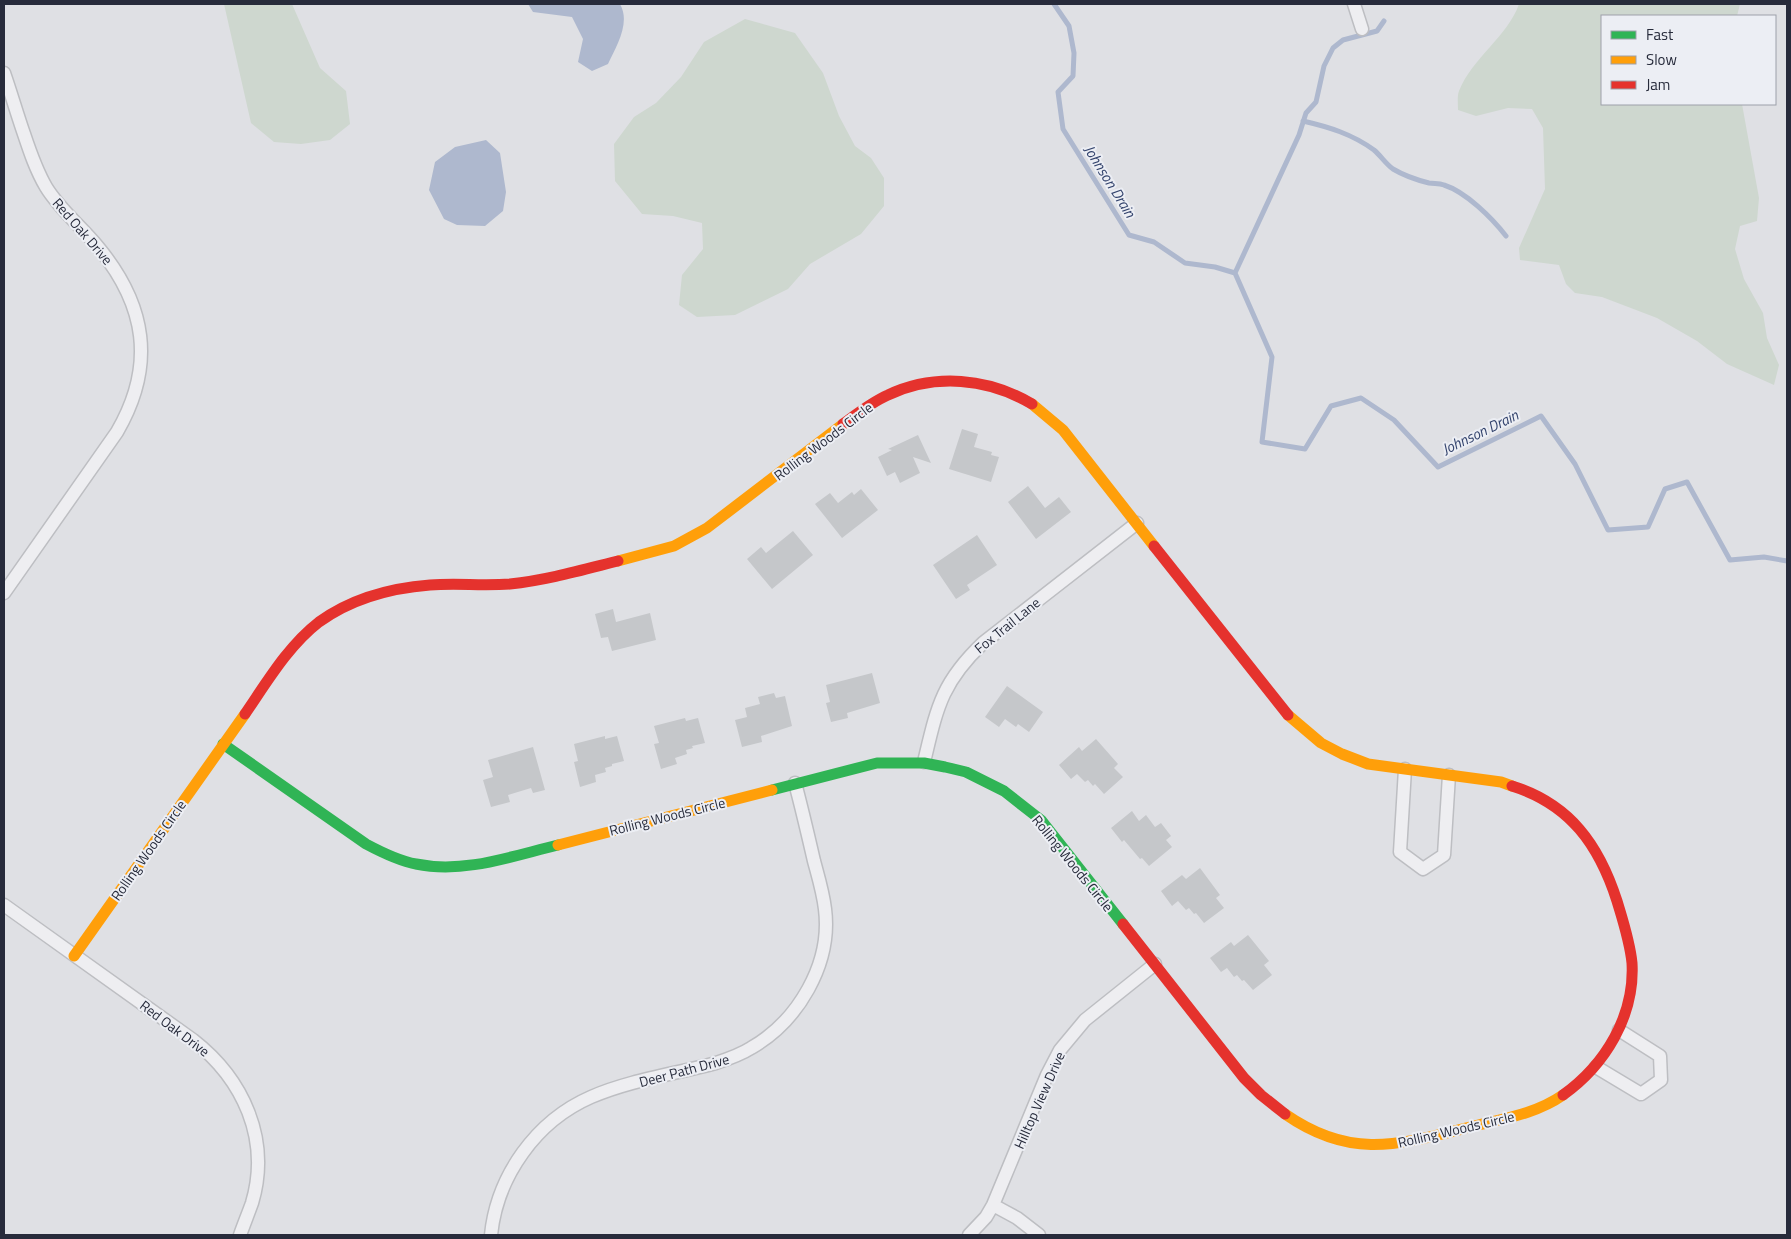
<svg xmlns="http://www.w3.org/2000/svg" width="1791" height="1239" font-family="'Titillium Web',sans-serif">
  <style>
    .green { fill: #ced7cf }
    .water { fill: #aeb8ce }
    .lines { fill: none; stroke-linecap: round; stroke-linejoin: round }
    .stream { stroke: #aeb8ce; stroke-width: 5 }
    .building { fill: #c5c7ca }
    .street-casing { stroke: #bdbec2; stroke-width: 15 }
    .street { stroke: #eeeef1; stroke-width: 12 }
    .fast { stroke: #30b455; stroke-width: 11 }
    .slow { stroke: #ff9f0a; stroke-width: 11 }
    .jam { stroke: #e5322d; stroke-width: 11 }
    .labels { text-anchor: middle; dominant-baseline: central; stroke-width: 4; stroke-linejoin: round; paint-order: stroke }
    .street-label { font-size: 14px; fill: #272b3b; stroke: #eceef4 }
    .water-label { font-size: 15px; font-style: italic; fill: #34446d; stroke: #eceef4 }
  </style>
  <rect width="100%" height="100%" fill="#dfe0e4"/>
  <!-- green -->
  <path class="green" d="M224,4H292L320,68L346,91L350,124L330,140L301,144L274,142L251,123Z
    M1519,4H1740L1737,16H1602V104H1742L1759,198L1757,221L1740,226L1735,249L1744,279L1763,313L1767,338L1779,365L1774,385L1727,364L1697,341L1657,318L1602,297L1575,293L1566,284L1559,265L1520,260L1519,248L1545,189L1543,128L1532,109L1508,108L1476,116L1458,110C1458,104 1457,96 1459,91C1472,58 1508,36 1519,4Z
    M745,19L795,33L823,73L839,116L855,146L871,158L884,178V206L861,234L810,264L788,289L735,315L697,317L679,305L682,275L703,249L702,223L673,216L642,214L615,181L614,144L634,117L656,103L681,77L704,42Z"/>
  <!-- water -->
  <path class="water" d="M528,4H620C631,23 616,47 608,64L592,71L578,62L583,39L572,17L533,12Z
    M486,140L500,153L506,192L503,211L485,226L457,225L444,219L429,190L435,162L455,147Z"/>
  <g class="lines">
    <!-- stream -->
    <path class="stream" d="M1054,4L1069,26L1074,53L1073,76L1058,92L1063,129L1129,235L1154,242L1185,263L1215,267L1235,273
      M1303,121C1329,127 1352,134 1374,150C1381,156 1386,164 1393,169C1403,175 1417,180 1429,183C1434,184 1439,183 1444,185C1466,192 1492,218 1506,236
      M1235,273L1272,357L1262,442L1305,449L1331,406L1361,398L1394,420L1438,467L1541,416L1575,464L1608,530L1648,527L1665,489L1687,482L1730,560L1764,557L1787,561
      M1235,273L1299,135L1306,113L1316,102L1324,66L1333,48L1343,40L1377,31L1384,21"/>
  </g>
  <!-- building -->
  <path class="building" d="M962,429L978,434L974,447L992,452L991,455L999,457L991,482L949,469Z
    M918,435L931,463L913,457L920,473L900,483L895,472L887,476L878,457L892,450L888,449Z
    M1028,486L1045,508L1059,497L1071,512L1036,539L1008,502Z
    M861,489L878,510L842,538L815,504L830,493L838,503L852,492L854,495Z
    M793,531L813,555L772,589L747,559L761,547L766,553Z
    M977,535L997,565L967,585L970,590L956,599L933,565Z
    M613,609L616,622L650,613L656,640L612,651L608,637L601,638L595,614Z
    M872,673L880,703L847,713L848,718L831,722L826,703L830,702L826,685Z
    M1007,686L1043,712L1029,732L1018,724L1016,727L1005,719L999,727L985,717Z
    M774,693L776,698L785,696L792,726L761,736L762,742L742,747L735,720L747,717L745,708L760,704L758,697Z
    M685,718L686,721L698,718L705,743L692,746L693,748L686,750L687,754L675,758L677,764L661,769L654,744L659,743L654,726Z
    M605,736V739L617,736L624,761L612,764V766L605,768L606,772L595,775L596,782L580,787L574,762L578,761L574,744Z
    M1096,739L1118,764L1114,768L1123,777L1104,794L1095,784L1093,786L1088,780L1085,782L1077,774L1071,779L1059,765L1079,747L1082,751Z
    M533,747L545,790L533,793L531,788L508,795L510,802L491,807L483,780L493,777L488,760Z
    M1132,811L1139,821L1146,815L1155,827L1161,823L1171,836L1166,840L1172,847L1149,866L1142,858L1140,859L1124,840L1122,842L1111,828Z
    M1200,868L1220,895L1216,898L1224,908L1204,923L1196,913L1194,914L1189,908L1186,910L1178,901L1172,906L1161,891L1182,875L1186,879Z
    M1248,935L1269,961L1264,965L1272,975L1253,990L1244,980L1242,981L1237,975L1234,977L1227,968L1221,972L1210,958L1231,942L1234,946Z"/>
  <g class="lines">
    <!-- street casing -->
    <g class="street-casing">
      <path id="street" d="M1354,4L1362,29
        M4,73C11,93 17,114 24,134C30,152 36,170 46,187C60,210 81,226 98,247C146,305 156,365 117,432L4,593
        M924,762C937,708 941,683 983,643L1137,523
        M1405,769L1400,852L1423,869L1444,855L1449,775
        M4,905L193,1040C243,1079 271,1139 252,1203C248,1214 244,1224 240,1235
        M1596,1067L1641,1094L1661,1080L1660,1056L1619,1030
        M993,1205L1017,1218L1039,1235
        M491,1235C497,1176 536,1121 591,1097C630,1080 675,1074 716,1063C728,1059 740,1055 751,1048C798,1021 832,964 825,909C823,892 818,876 814,861C808,835 802,809 795,783
        M969,1235L986,1217L993,1205L1047,1075L1060,1050L1085,1020L1155,964"/>
    </g>
    <!-- street -->
    <use href="#street" class="street"/>
    <!-- fast -->
    <path class="fast" d="M223,744L366,844C381,852 399,861 416,864C464,874 512,856 558,845
      M772,790L877,763H924L945,767L966,772L1004,791L1041,820L1123,924"/>
    <!-- slow -->
    <path class="slow" d="M1032,404L1063,430L1154,546
      M618,561L674,546L707,528L843,424
      M1288,715L1321,743L1342,754L1368,764L1501,782L1512,786
      M558,845L772,790
      M74,956L245,714
      M1285,1114C1351,1160 1398,1145 1470,1127C1502,1119 1536,1114 1563,1095"/>
    <!-- jam -->
    <path class="jam" d="M843,424C858,413 872,402 888,395C935,373 988,378 1032,404
      M1154,546L1288,715
      M245,714C267,682 288,646 319,622C351,599 391,588 430,585C456,583 483,586 510,584C547,580 582,570 618,561
      M1512,786C1570,804 1599,845 1617,901C1623,921 1630,942 1632,963C1635,1016 1605,1065 1563,1095
      M1123,924L1244,1078L1261,1095L1285,1114"/>
  </g>
  <g class="labels">
    <!-- street labels -->
    <g class="street-label">
      <text transform="translate(83 231) rotate(49)">Red Oak Drive</text>
      <text transform="translate(823 441) rotate(-37)">Rolling Woods Circle</text>
      <text transform="translate(1007 625) rotate(-39)">Fox Trail Lane</text>
      <text transform="translate(667 816) rotate(-14)">Rolling Woods Circle</text>
      <text transform="translate(148 850) rotate(-55)">Rolling Woods Circle</text>
      <text transform="translate(1073 863) rotate(51)">Rolling Woods Circle</text>
      <text transform="translate(175 1028) rotate(37)">Red Oak Drive</text>
      <text transform="translate(684 1070) rotate(-15)">Deer Path Drive</text>
      <text transform="translate(1039 1100) rotate(-66)">Hilltop View Drive</text>
      <text transform="translate(1456 1129) rotate(-13)">Rolling Woods Circle</text>
    </g>
    <!-- water labels -->
    <g class="water-label">
      <text transform="translate(1110 181) rotate(58)">Johnson Drain</text>
      <text transform="translate(1480 432) rotate(-26)">Johnson Drain</text>
    </g>
  </g>
  <!-- border -->
  <rect width="1791" height="1239" fill="none" stroke="#272b3b" stroke-width="10"/>
  <!-- legend -->
  <rect x="1601" y="15" width="175" height="90" fill="#eceef4" stroke="#9da0aa"/>
  <rect x="1611" y="31" width="25" height="8" fill="#30b455" stroke="#9da0aa"/>
  <text x="1646" y="40" font-size="15" fill="#272b3b">Fast</text>
  <rect x="1611" y="56" width="25" height="8" fill="#ff9f0a" stroke="#9da0aa"/>
  <text x="1646" y="65" font-size="15" fill="#272b3b">Slow</text>
  <rect x="1611" y="81" width="25" height="8" fill="#e5322d" stroke="#9da0aa"/>
  <text x="1646" y="90" font-size="15" fill="#272b3b">Jam</text>
</svg>
